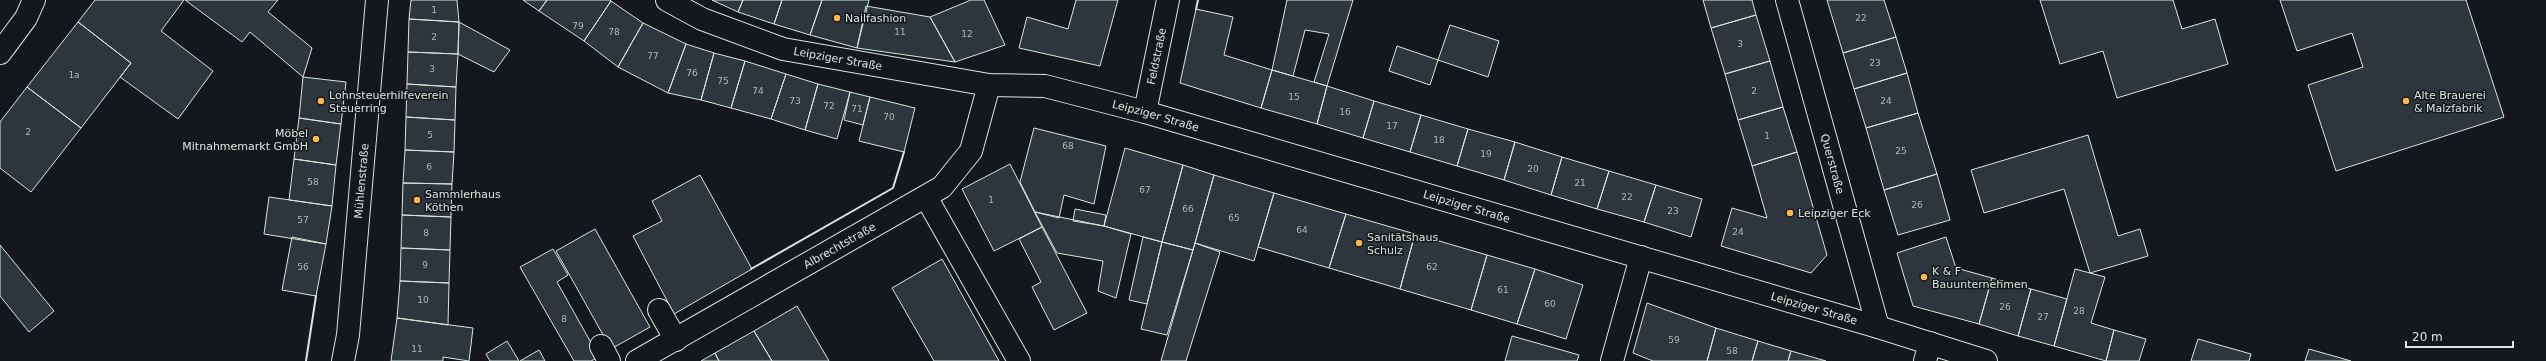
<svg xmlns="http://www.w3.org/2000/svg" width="2546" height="361" font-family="'DejaVu Sans',sans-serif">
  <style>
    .building { fill: #2c363c; stroke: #d8e6dc }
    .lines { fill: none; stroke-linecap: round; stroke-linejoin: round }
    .minor-casing { stroke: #d8e6dc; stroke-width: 24 }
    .minor { stroke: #14181c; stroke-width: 22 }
    .wall { stroke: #d8e6dc; stroke-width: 2 }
    .poi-dot { fill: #ffb74d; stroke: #14181c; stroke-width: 1.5 }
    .labels { text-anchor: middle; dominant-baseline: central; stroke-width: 3; stroke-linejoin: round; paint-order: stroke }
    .number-label { font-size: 9px; fill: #adbab4 }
    .poi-label { font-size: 11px; fill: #d8e6dc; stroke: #14181c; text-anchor: start }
    .street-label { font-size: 11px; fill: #d8e6dc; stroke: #14181c }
  </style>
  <rect width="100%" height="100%" fill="#14181c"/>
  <!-- building -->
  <path class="building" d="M95,0H184L161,31L213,71L178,119L120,77L131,63L78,22Z
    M185,0H278L268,12L312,48L303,77L250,32L242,42Z
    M411,0H457L459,22L409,19Z
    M523,0H547L539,11Z
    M547,0H610L611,1L584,41L539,11Z
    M712,0H743L738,12Z
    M743,0H782L774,24L738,12Z
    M782,0H822L810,35L774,24Z
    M822,0H869L857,48L810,35Z
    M971,0H984L1005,45L955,62L930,17Z
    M1076,0H1118L1100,66L1019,48L1027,17L1068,29Z
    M1287,0H1353L1327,86L1314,82L1329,34L1305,30L1293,76L1272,70Z
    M1703,0H1752L1756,15L1711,28Z
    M1827,0H1884L1896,37L1843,53Z
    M2040,0H2173L2182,29L2215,19L2228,64L2117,98L2103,51L2060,64Z
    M2280,0H2466L2504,117L2336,171L2308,85L2363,67L2352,33L2297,51Z
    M611,1L643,23L618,67L584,41Z
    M866,6L930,17L955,62L857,48Z
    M1196,9L1233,17L1224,55L1272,70L1261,108L1180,83Z
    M1756,15L1770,61L1725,74L1711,28Z
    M409,19L459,22L458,54L408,52Z
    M78,22L131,63L81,128L27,87Z
    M459,22L510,50L494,72L458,54Z
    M643,23L686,44L668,93L618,67Z
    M1450,25L1499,41L1488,77L1438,60Z
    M1896,37L1907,73L1854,89L1843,53Z
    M686,44L714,53L701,100L668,93Z
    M1397,46L1438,60L1430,85L1389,71Z
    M408,52L458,54L456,87L407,84Z
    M714,53L745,61L731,108L701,100Z
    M745,61L786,74L771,119L731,108Z
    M1770,61L1783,107L1738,120L1725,74Z
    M1272,70L1327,86L1317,124L1261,108Z
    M1907,73L1918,113L1866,128L1854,89Z
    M786,74L818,84L805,130L771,119Z
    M303,77L346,82L341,124L299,118Z
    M407,84L456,87L455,120L406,117Z
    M818,84L850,92L837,139L805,130Z
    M1327,86L1374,101L1363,138L1317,124Z
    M27,87L81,128L31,192L0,168V122Z
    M850,92L870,97L863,125L844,120Z
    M870,97L915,108L904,152L859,141Z
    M1374,101L1421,115L1410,152L1363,138Z
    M1783,107L1797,152L1752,166L1738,120Z
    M1918,113L1937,174L1884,190L1866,128Z
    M1421,115L1468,129L1457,166L1410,152Z
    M406,117L455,120L454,152L405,150Z
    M299,118L341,124L336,165L294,159Z
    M1034,128L1106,146L1094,204L1064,195L1059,218L1035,212L1020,182Z
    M1468,129L1515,142L1504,180L1457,166Z
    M2088,135L2118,236L2140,229L2148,256L2090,273L2064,189L1984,213L1971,170Z
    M1515,142L1562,157L1551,195L1504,180Z
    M1125,148L1183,165L1162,242L1104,226Z
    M405,150L454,152L452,184L403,183Z
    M1797,152L1827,255L1811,273L1721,246L1732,208L1767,218L1752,166Z
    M1562,157L1609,171L1597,209L1551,195Z
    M294,159L336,165L332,206L289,200Z
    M1010,164L1042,227L994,251L962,189Z
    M1183,165L1214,175L1193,250L1162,242Z
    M1609,171L1656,185L1644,222L1597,209Z
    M1937,174L1950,220L1898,235L1884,190Z
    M700,175L752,269L674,314L633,236L662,221L652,201Z
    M1214,175L1274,193L1254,261L1195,243Z
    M403,183L452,184L451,217L402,215Z
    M1656,185L1702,199L1691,237L1644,222Z
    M1274,193L1346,214L1329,268L1258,247Z
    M269,197L332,206L326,244L264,234Z
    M1075,209L1106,215L1104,226L1073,221Z
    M1035,212L1104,226L1131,234L1116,298L1098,291L1103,261L1057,253Z
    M1346,214L1415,234L1400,289L1329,268Z
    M402,215L451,217L450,250L401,248Z
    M1042,227L1087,313L1054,330L1032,287L1041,282L1019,239Z
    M595,229L650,327L611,349L556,251Z
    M1415,234L1487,255L1471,310L1400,289Z
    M292,237L326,244L316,296L282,290Z
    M1143,237L1162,242L1147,304L1129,300Z
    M1946,237L1956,268L1992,278L1979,324L1913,306L1897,253Z
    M1162,242L1193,250L1167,335L1141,329Z
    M1195,243L1220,252L1186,361H1161Z
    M0,245L54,311L29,332L0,296Z
    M401,248L450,250L449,283L400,281Z
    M553,249L568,275L557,282L599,357L591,361H574L520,267Z
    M1487,255L1535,269L1517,324L1471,310Z
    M942,259L999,361H934L892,288Z
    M1535,269L1583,285L1566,339L1517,324Z
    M2075,269L2105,277L2091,323L2114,330L2106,361L2054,346Z
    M1992,278L2031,289L2018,336L1979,324Z
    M400,281L449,283L448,325L397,318Z
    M2031,289L2067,299L2054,346L2018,336Z
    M1647,303L1716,328L1707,361H1653L1633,353Z
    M797,306L829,361H772L754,331Z
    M397,318L473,328L469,361L443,357V361H391Z
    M1716,328L1758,341L1752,361H1707Z
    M2114,330L2146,339L2139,361H2106Z
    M754,331L772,361H719L715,353Z
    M1512,336L1579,355L1577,361H1505Z
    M2198,339L2251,354L2249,361H2191Z
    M507,341L519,361H490L486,354Z
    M1758,341L1791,351L1788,361H1752Z
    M2309,349L2351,361H2305Z
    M539,350L545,361H520Z
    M1791,351L1826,361H1788Z
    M715,353L719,361H701Z"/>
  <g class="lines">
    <!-- minor casing -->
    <g class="minor-casing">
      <g id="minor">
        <path id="s1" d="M667,0L702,19L783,49L989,85L1045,86L1145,112L1878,327L1986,361"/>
        <path id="s2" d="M1787,0L1878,327"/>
        <path d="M0,53L26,18L34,0"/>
        <path id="s3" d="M1145,112L1168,0"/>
        <path d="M926,197L1019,361"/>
        <path d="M659,310L676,340"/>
        <path d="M601,346L609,361"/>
        <path id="s4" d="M343,361L348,335L377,0"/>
        <path id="s5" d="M637,361L942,187L971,151L989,85"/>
        <path d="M1612,361L1641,257"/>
        <path d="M1925,361L1930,343"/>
      </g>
    </g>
    <!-- minor -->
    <use href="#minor" class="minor"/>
    <!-- wall -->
    <path class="wall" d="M1196,9L1198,0
      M751,269L893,188L904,152
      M306,361L316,296"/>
  </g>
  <!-- markers -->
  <g class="poi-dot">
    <circle cx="837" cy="18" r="4"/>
    <circle cx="321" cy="101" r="4"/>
    <circle cx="2406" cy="101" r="4"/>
    <circle cx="316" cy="139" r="4"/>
    <circle cx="417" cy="200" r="4"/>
    <circle cx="1790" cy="213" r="4"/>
    <circle cx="1359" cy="243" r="4"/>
    <circle cx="1924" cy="277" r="4"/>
  </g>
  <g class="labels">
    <!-- number labels -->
    <g class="number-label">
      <text x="434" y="10">1</text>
      <text x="1861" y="18">22</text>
      <text x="578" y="26">79</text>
      <text x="614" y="32">78</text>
      <text x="900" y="32">11</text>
      <text x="967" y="34">12</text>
      <text x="434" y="37">2</text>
      <text x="1740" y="44">3</text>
      <text x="653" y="56">77</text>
      <text x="1875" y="63">23</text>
      <text x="432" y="69">3</text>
      <text x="692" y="73">76</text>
      <text x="74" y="75">1a</text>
      <text x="723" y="81">75</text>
      <text x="758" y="91">74</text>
      <text x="1754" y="91">2</text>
      <text x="1294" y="97">15</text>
      <text x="795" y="101">73</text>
      <text x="1886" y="101">24</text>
      <text x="829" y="106">72</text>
      <text x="857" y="109">71</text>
      <text x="1345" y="112">16</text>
      <text x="889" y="117">70</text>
      <text x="1392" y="126">17</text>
      <text x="28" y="132">2</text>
      <text x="430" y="135">5</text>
      <text x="1767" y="136">1</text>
      <text x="1439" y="140">18</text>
      <text x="1068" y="146">68</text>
      <text x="1901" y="151">25</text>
      <text x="1486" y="154">19</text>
      <text x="429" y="167">6</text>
      <text x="1533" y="169">20</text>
      <text x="313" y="182">58</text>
      <text x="1580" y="183">21</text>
      <text x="1145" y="190">67</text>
      <text x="1627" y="197">22</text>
      <text x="991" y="200">1</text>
      <text x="1917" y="205">26</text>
      <text x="1188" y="209">66</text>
      <text x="1673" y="211">23</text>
      <text x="1234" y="218">65</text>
      <text x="303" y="220">57</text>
      <text x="1302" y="230">64</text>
      <text x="1738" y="232">24</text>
      <text x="426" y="233">8</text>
      <text x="425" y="265">9</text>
      <text x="303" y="267">56</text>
      <text x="1432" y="267">62</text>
      <text x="1503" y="290">61</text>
      <text x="423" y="300">10</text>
      <text x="1550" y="304">60</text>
      <text x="2005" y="307">26</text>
      <text x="2079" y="311">28</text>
      <text x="2043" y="317">27</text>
      <text x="564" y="319">8</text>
      <text x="1674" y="340">59</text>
      <text x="417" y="349">11</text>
      <text x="1732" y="351">58</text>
    </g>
    <!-- poi labels -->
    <g class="poi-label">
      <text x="845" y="18">Nailfashion</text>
      <text x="329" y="95">Lohnsteuerhilfeverein<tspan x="329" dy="13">Steuerring</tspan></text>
      <text x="2414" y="95">Alte Brauerei<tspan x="2414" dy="13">&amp; Malzfabrik</tspan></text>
      <text x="308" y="133" text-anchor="end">Möbel<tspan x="308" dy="13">Mitnahmemarkt GmbH</tspan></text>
      <text x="425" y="194">Sammlerhaus<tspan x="425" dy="13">Köthen</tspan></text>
      <text x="1798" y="213">Leipziger Eck</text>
      <text x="1367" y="237">Sanitätshaus<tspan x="1367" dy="13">Schulz</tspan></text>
      <text x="1932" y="271">K &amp; F<tspan x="1932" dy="13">Bauunternehmen</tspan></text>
    </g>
    <!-- street labels -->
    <g class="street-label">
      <text stroke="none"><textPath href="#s3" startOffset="57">Feldstraße</textPath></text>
      <text stroke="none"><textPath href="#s1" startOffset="182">Leipziger Straße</textPath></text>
      <text stroke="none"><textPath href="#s1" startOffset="506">Leipziger Straße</textPath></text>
      <text stroke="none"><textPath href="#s2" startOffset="170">Querstraße</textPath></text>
      <text stroke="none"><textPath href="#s4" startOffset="181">Mühlenstraße</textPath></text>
      <text stroke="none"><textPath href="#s1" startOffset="830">Leipziger Straße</textPath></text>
      <text stroke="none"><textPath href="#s5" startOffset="233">Albrechtstraße</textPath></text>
      <text stroke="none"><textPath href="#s1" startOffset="1192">Leipziger Straße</textPath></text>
    </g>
  </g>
  <!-- scale -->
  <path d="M2406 341v6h107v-6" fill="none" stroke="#d8e6dc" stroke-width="2"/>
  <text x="2412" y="341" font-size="12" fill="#d8e6dc" stroke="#14181c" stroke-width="3" paint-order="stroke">20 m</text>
</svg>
